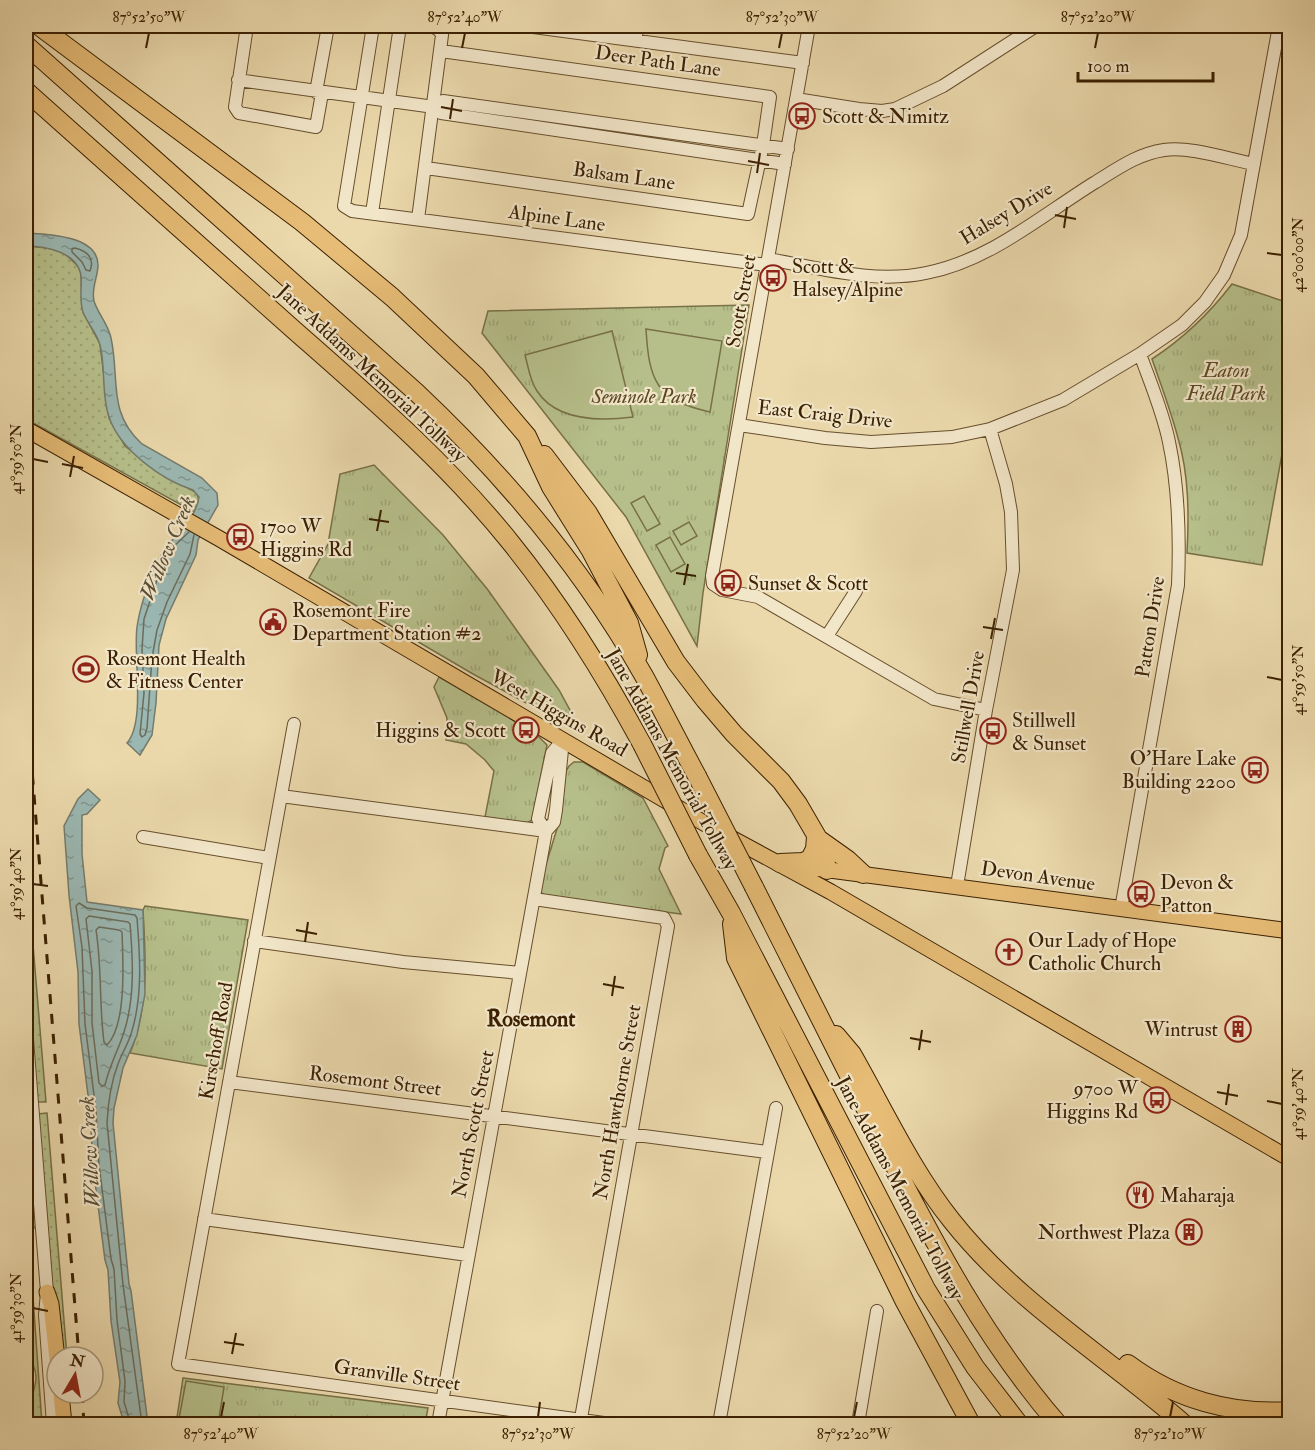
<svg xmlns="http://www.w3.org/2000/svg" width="1315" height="1450" font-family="'IM FELL Double Pica',serif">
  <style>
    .grass { fill: url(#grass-dots); stroke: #787046; stroke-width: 1.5 }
    .park { fill: url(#park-tufts); stroke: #787046; stroke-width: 1.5 }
    .pitch { fill: #b6bf8a; stroke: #787046; stroke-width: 1.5 }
    .water { fill: url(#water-ripples); stroke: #757b6c; stroke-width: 1.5 }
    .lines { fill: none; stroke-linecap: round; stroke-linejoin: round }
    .shore { stroke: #6b6c5a; stroke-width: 1.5 }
    .minor-casing { stroke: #674e2c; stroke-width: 14 }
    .major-casing { stroke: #3b2001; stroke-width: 17 }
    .highway-casing { stroke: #3b2001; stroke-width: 20 }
    .minor { stroke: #f2e6c9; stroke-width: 12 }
    .major { stroke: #e6bc76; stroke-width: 15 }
    .highway { stroke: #e6bc76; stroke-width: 18 }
    .rail { stroke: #3b2001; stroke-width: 3; stroke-dasharray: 10 10; stroke-linecap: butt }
    .highway-bridge-casing { stroke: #3b2001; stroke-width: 20; stroke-linecap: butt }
    .highway-bridge { stroke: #e6bc76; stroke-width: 18 }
    .ticks { fill: none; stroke: #3b2001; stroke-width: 2 }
    .labels { text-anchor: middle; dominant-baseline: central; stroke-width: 4.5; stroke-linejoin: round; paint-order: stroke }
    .street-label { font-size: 20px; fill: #3b2001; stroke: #f2e6c9 }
    .poi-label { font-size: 20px; fill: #3b2001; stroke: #f2e6c9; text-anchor: start }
    .park-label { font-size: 20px; font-style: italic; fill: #5a4823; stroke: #f2e6c9 }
    .water-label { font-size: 21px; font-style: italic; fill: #584e36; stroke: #f2e6c9 }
    .quarter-label { font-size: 22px; font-weight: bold; fill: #3b2001; stroke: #f2e6c9 }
    .neatline { fill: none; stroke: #3b2001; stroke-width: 2 }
    .ticks-label { font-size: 15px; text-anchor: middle; fill: #3b2001 }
  </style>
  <defs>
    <pattern id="grass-dots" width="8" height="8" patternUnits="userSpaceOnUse" patternTransform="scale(1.5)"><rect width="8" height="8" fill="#b6bf8a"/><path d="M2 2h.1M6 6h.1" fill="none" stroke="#9da475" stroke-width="1.8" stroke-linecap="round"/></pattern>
    <pattern id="park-tufts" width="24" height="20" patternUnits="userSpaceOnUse" patternTransform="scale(1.5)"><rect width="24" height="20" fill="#b6bf8a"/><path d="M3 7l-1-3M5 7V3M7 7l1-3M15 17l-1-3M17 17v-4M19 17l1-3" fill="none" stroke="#9da475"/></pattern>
    <pattern id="water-ripples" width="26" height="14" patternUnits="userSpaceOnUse" patternTransform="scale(1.5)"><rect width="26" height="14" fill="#9bb8b3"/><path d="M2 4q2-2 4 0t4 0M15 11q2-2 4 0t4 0" fill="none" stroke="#80958f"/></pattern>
  </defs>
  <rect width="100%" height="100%" fill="#ebd9ac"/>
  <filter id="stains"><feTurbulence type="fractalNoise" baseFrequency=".00333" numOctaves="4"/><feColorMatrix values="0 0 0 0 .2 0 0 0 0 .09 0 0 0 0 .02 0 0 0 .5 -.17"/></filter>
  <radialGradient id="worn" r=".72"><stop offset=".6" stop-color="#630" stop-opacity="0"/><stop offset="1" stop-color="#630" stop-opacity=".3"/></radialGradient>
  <!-- grass -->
  <path class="grass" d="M26,246L48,248L64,253L78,266L81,273L83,312L100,344L109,418L125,446L156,470L197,493L199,501L194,512L26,419Z
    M26,860L46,1102H36L26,965Z
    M47,1113L67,1357H60L56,1333L38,1114Z
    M31,1151L37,1230L31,1224L26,1223V1152Z
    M27,1262L31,1269L42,1424H26C25,1398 49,1380 26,1355Z"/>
  <!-- park -->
  <path class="park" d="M1232,284L1289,303V415L1262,565L1187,553C1189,515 1189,475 1178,438C1171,411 1161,385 1152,359C1184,338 1209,314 1232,284Z
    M749,305L703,593L697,646L626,517L482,333L488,311Z
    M374,465L443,535L488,590L559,690L571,712L565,724L473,674L309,578L328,544L340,474Z
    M439,677L535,733L547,745L532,820L527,823L485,817L494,771L485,760L466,744L446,740L447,718L434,687Z
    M574,762H583L643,798L668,846L665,848L659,869L681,914L560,898C551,897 541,898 539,887L560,819L566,771L569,766Z
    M145,906L248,920L222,1069L130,1053C149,1008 146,959 143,910Z
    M183,1378L428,1408L425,1424H176Z"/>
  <!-- pitch -->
  <path class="pitch" d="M646,329L722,341L710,412C656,400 649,381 646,329Z
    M612,331L633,417C602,421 557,422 537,391C530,381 528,366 525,355Z
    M644,496L660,524L647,531L631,503Z
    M689,522L697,536L681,545L673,531Z
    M670,537L685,564L671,572L656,545Z
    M186,1381L224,1387L218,1424H178Z"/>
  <!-- water -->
  <path class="water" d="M26,233C46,234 98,235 98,265C98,277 91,288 94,301C98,314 108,324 111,338C120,379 107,412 142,444L202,478L217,493L218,505L198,540L196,555L166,619L159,645L156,703L152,735L140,755L127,743C146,721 133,656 137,627C140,606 148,584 156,565C166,539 196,523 199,497L193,490C162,480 120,450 109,417C101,394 106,368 100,345C97,333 87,323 83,312C79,300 82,288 81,276C78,252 45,246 26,246Z
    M88,789L100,800L87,814L82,815V854L87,902L143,910L145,994L137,1035L123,1068L114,1108L113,1123L129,1284L131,1291L148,1424H121L122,1416L118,1403L120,1382L111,1321L108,1270L105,1260L93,1166L90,1111L79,1024L78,972L69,895L64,826L78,799Z"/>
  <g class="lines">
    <!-- shore -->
    <path class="shore" d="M75,248C87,251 95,258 90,271L86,270L82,262L72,252V249Z
      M189,532L171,549L162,565L144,619L142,649L144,693L140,734L142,737L145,735L147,728L152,658L157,630L167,602L190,554L194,535
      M89,916L128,922L130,924C133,959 135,998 124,1032C118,1051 110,1064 105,1085L102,1086L99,1083L92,1023V971L86,919Z
      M99,927L119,930L122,932C123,960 127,1025 107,1045L104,1042C99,1005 102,967 96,930Z
      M127,1424L128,1415L124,1402L125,1381L117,1320L114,1269L111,1259L99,1165L96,1111L85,1024L82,947L76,906L79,903L87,908L135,915L137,918C140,955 143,997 131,1034C128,1044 122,1053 118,1064C111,1082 108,1104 107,1123L123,1285L142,1424"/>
    <!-- minor casing -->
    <g class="minor-casing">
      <path id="minor" d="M247,26L235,107L239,113L316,127L322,93
        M373,26L344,206L352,211L767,265
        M526,26L803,63
        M809,26L712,576L713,584L722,590L758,597L934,699L986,710
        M635,40L638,26
        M238,80L434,107L441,113L785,164
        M316,92L328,26
        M796,99L859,109L882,111L895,109L943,86L1036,26
        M434,107L443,101L788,149
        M426,168L748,214L763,145L770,97L441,51
        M372,213L400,26
        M418,219L442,35C439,28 434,27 427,26
        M768,259C820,268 874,284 926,273C989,261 1041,216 1094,183C1117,169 1137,154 1164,150C1190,146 1228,159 1254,164
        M739,425L825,438L871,442L952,437L990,429L1063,400L1140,354L1182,325L1205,302L1224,275L1241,235L1279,26
        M827,636L856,591
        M294,724L178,1364L611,1424
        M281,796L546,831
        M546,831L538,819L552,753L563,740
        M143,837L269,858
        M957,886L986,710L1013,570L1011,512L1006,484L990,429
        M534,899L664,918L668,926L580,1424
        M1121,909L1178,585C1180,536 1179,489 1169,442C1163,412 1150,382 1140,354
        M254,941L403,962L520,973
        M26,1027L47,1292L45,1315L53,1424
        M229,1082L767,1152
        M204,1219L468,1255
        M438,1424L546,831L554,822L556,810L563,740
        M719,1424L776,1108
        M858,1424L877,1311"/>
    </g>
    <!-- major casing -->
    <g class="major-casing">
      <path id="major" d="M26,429L220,539L709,826L831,892L1290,1159
        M792,865L1290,931
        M47,1292L51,1304L57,1359
        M61,1393L64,1424"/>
    </g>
    <!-- highway casing -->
    <g class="highway-casing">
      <path id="highway" d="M39,26L302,222L392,297L476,376L527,436L551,487L591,551L629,623L638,655
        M26,45L417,393C505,476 584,570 644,676C662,709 679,743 697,776
        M26,91C115,171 205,250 294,330C370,397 447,463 511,543C561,605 604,674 642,744
        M544,455L588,513L676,662L705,700L734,734L781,781L798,804L823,847L827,870
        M817,838L848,860L863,874
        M698,855L731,913L926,1289L975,1367L1019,1424
        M780,863L803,862L810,859L815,849L816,837
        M754,887C798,974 841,1061 885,1147C935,1245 986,1341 1058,1424
        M732,924L736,958L905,1302L971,1424
        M836,1035L852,1054C884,1110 912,1171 952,1221C1016,1302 1107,1357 1184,1424
        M1128,1364C1175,1399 1231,1415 1290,1411"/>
    </g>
    <!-- minor -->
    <use href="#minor" class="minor"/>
    <!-- major -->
    <use href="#major" class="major"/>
    <!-- highway -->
    <use href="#highway" class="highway"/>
    <!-- rail -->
    <path class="rail" d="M26,695L79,1357
      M82,1393L84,1424"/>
    <!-- highway-bridge casing -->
    <g class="highway-bridge-casing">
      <path id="highway-bridge" d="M642,744L698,855
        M697,776L754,887"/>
    </g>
    <!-- highway-bridge -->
    <use href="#highway-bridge" class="highway-bridge"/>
  </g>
  <!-- ticks -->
  <path class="ticks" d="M146,48L149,33M462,48L465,33M779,48L782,33M1095,48L1098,33M441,107L462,111M450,119L453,99M748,161L769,165M757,173L760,153M1055,215L1076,219M1064,228L1067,207M1267,253L1282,255M33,459L48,462M62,464L83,468M70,477L74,456M369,519L389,522M377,531L381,510M676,573L696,576M684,585L688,564M983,627L1003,630M991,639L995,618M1267,677L1282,680M33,884L48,886M296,930L317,934M305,942L308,922M603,984L624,988M612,996L615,976M910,1038L931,1042M919,1050L922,1030M1217,1092L1238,1096M1267,1101L1282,1104M1226,1105L1229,1084M33,1308L48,1311M224,1342L244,1345M232,1354L236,1333M221,1417L224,1402M538,1417L540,1402M854,1417L857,1402M1170,1417L1173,1402"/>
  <!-- icons -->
  <defs>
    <g id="bus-ring" transform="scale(1.35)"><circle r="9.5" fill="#f2e6c9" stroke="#8f2418" stroke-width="1.5"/><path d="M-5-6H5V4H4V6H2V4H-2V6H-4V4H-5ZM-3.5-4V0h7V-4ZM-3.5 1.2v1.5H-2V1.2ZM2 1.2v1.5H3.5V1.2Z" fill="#8f2418"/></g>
    <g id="civic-ring" transform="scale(1.35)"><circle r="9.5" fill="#f2e6c9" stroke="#8f2418" stroke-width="1.5"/><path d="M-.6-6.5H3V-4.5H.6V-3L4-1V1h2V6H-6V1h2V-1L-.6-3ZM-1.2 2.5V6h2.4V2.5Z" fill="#8f2418"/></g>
    <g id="stadium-ring" transform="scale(1.35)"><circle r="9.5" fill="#f2e6c9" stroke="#8f2418" stroke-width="1.5"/><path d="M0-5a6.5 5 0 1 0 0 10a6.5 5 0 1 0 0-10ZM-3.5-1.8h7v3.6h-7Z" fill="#8f2418"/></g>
    <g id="church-ring" transform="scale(1.35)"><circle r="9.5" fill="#f2e6c9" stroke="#8f2418" stroke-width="1.5"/><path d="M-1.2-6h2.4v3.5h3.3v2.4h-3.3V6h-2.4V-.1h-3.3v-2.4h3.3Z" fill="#8f2418"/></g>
    <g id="building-ring" transform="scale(1.35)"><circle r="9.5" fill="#f2e6c9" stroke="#8f2418" stroke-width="1.5"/><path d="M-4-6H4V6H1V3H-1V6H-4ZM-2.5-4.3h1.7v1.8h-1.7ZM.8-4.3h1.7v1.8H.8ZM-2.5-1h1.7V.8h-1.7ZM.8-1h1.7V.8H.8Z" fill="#8f2418"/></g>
    <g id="restaurant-ring" transform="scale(1.35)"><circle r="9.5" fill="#f2e6c9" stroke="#8f2418" stroke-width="1.5"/><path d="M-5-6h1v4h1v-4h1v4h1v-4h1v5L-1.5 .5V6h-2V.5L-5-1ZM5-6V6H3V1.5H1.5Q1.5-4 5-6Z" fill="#8f2418"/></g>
  </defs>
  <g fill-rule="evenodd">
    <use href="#bus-ring" x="802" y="116"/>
    <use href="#bus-ring" x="773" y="278"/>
    <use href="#bus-ring" x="240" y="537"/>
    <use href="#bus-ring" x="728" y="583"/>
    <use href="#civic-ring" x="273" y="622"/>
    <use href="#stadium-ring" x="86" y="669"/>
    <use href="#bus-ring" x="526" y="730"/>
    <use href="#bus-ring" x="993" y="731"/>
    <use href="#bus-ring" x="1255" y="770"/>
    <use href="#bus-ring" x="1141" y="894"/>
    <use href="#church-ring" x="1009" y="952"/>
    <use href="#building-ring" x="1238" y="1029"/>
    <use href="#bus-ring" x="1157" y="1100"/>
    <use href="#restaurant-ring" x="1140" y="1195"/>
    <use href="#building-ring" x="1189" y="1232"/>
  </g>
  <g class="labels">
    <!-- street labels -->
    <g class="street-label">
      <text transform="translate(658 61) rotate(8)">Deer Path Lane</text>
      <text transform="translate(624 176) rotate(8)">Balsam Lane</text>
      <text transform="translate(1006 213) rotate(-31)">Halsey Drive</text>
      <text transform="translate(557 218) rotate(8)">Alpine Lane</text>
      <text transform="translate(741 301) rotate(-80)">Scott Street</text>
      <text transform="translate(372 373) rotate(43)">Jane Addams Memorial Tollway</text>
      <text transform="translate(825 414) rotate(6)">East Craig Drive</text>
      <text transform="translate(1150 627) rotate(-81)">Patton Drive</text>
      <text transform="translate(968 707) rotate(-80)">Stillwell Drive</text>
      <text transform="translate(559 713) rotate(30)">West Higgins Road</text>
      <text transform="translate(672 759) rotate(61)">Jane Addams Memorial Tollway</text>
      <text transform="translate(1038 876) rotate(8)">Devon Avenue</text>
      <text transform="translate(216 1041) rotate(-80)">Kirschoff Road</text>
      <text transform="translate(375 1081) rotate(7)">Rosemont Street</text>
      <text transform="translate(617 1102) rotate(-80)">North Hawthorne Street</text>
      <text transform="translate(473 1124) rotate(-79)">North Scott Street</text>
      <text transform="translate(900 1188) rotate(62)">Jane Addams Memorial Tollway</text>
      <text transform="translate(397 1375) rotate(8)">Granville Street</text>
    </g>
    <!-- poi labels -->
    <g class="poi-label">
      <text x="822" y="116">Scott &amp; Nimitz</text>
      <text x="792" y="266">Scott &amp;<tspan x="792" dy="23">Halsey/Alpine</tspan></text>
      <text x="260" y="526">1700 W<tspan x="260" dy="23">Higgins Rd</tspan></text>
      <text x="748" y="583">Sunset &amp; Scott</text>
      <text x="292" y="610">Rosemont Fire<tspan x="292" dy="23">Department Station #2</tspan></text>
      <text x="106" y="658">Rosemont Health<tspan x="106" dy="23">&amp; Fitness Center</tspan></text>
      <text x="1012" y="720">Stillwell<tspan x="1012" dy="23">&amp; Sunset</tspan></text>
      <text x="506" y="730" text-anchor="end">Higgins &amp; Scott</text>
      <text x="1236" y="758" text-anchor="end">O'Hare Lake<tspan x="1236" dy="23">Building 2200</tspan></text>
      <text x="1160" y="882">Devon &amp;<tspan x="1160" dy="23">Patton</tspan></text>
      <text x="1028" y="940">Our Lady of Hope<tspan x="1028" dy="23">Catholic Church</tspan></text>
      <text x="1218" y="1029" text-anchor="end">Wintrust</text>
      <text x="1138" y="1088" text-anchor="end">9700 W<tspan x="1138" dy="23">Higgins Rd</tspan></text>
      <text x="1160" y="1195">Maharaja</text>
      <text x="1170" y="1232" text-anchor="end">Northwest Plaza</text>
    </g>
    <!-- park labels -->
    <g class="park-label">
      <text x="1226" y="370">Eaton<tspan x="1226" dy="23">Field Park</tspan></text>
      <text x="644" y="396">Seminole Park</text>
    </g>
    <!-- water labels -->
    <g class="water-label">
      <text transform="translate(168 548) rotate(-67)">Willow Creek</text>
      <text transform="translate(90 1152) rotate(-93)">Willow Creek</text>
    </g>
    <!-- quarter labels -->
    <g class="quarter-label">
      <text x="531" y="1019">Rosemont</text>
    </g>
  </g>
  <!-- margin -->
  <rect width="1315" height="1450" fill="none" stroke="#ebd9ac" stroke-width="66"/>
  <!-- north arrow -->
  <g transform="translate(75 1375) rotate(10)"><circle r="28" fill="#f2e6c9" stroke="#a99779" stroke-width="1.5"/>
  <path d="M0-4.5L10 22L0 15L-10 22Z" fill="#8f2418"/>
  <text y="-9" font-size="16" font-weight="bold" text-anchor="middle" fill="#3b2001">N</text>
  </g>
  <!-- scale -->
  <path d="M1078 72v9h135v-9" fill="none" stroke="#3b2001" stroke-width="3"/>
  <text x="1087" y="72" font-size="18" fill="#3b2001" stroke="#f2e6c9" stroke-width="4.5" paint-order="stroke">100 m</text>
  <rect x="33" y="33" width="1249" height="1384" class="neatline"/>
  <g class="ticks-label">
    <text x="149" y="22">87°52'50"W</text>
    <text x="465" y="22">87°52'40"W</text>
    <text x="782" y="22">87°52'30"W</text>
    <text x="1098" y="22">87°52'20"W</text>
    <text transform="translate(1298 255) rotate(-90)" y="5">42°00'00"N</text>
    <text transform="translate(16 459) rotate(-90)" y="5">41°59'50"N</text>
    <text transform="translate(1298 680) rotate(-90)" y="5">41°59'50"N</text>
    <text transform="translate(16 884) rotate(-90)" y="5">41°59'40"N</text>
    <text transform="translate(1298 1104) rotate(-90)" y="5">41°59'40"N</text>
    <text transform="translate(16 1308) rotate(-90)" y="5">41°59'30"N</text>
    <text x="221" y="1439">87°52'40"W</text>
    <text x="538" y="1439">87°52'30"W</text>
    <text x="854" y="1439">87°52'20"W</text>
    <text x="1170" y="1439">87°52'10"W</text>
  </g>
  <rect width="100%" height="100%" filter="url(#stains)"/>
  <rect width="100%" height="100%" fill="url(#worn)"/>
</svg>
